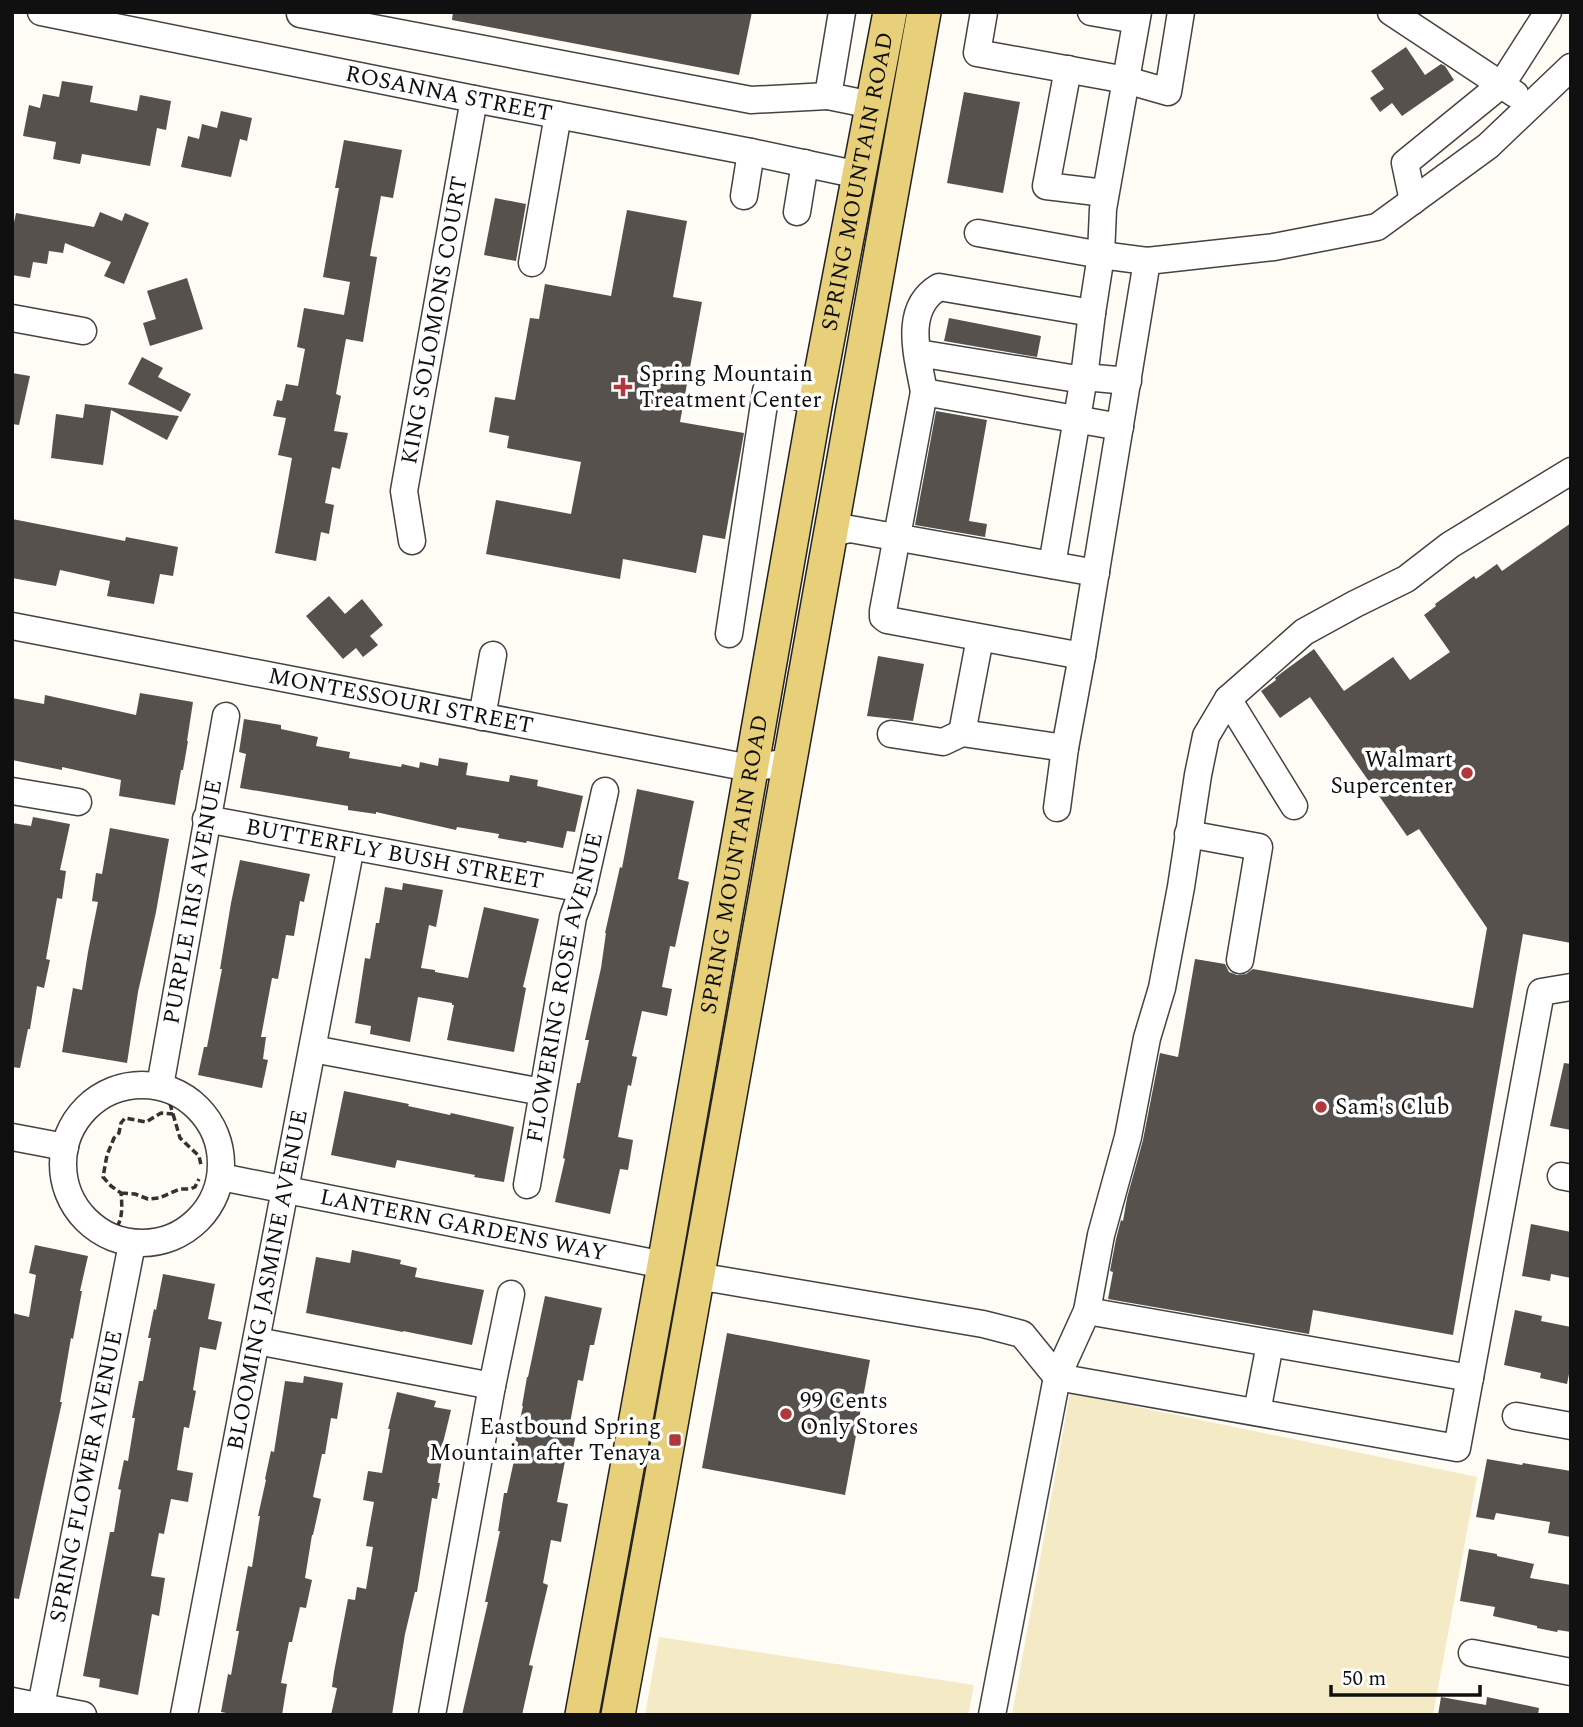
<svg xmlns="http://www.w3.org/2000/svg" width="1583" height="1727" font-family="Spectral,serif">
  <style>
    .sand { fill: #f4eac5 }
    .building { fill: #57514d }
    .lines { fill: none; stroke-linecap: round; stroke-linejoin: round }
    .minor-casing { stroke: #434343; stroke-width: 29 }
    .major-casing { stroke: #212121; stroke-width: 36 }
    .path { stroke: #323232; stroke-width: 3.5; stroke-dasharray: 7 3.5; stroke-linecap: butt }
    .minor { stroke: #fff; stroke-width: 26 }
    .major { stroke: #e8cf79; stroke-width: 33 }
    .poi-dot { fill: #b0373b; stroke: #fff; stroke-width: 2.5 }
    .labels { text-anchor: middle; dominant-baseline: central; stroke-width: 7; stroke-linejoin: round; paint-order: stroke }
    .street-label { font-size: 23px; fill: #101010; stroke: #fff }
    .poi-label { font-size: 23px; fill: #101010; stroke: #fff; text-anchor: start }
  </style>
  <rect width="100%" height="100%" fill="#fefcf4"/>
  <!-- sand -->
  <path class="sand" d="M1070,1393L1477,1477L1433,1715H1012Z
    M659,1637L974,1685L968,1715H645Z"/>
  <!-- building -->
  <path class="building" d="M453,12H752L739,75L452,20Z
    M1406,47L1425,75L1441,64L1445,66L1454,80L1402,116L1392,103L1380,112L1370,98L1384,89L1371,71Z
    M62,81L93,86L90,102L137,111L140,95L171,101L166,130L157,128L150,166L82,154L80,164L53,159L56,142L23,136L29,105L40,108L43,94L59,97Z
    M964,92L1020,102L1003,193L947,183Z
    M221,111L252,118L247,141L240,139L231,177L181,167L188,136L199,139L202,124L217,128Z
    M344,140L402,150L393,198L381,196L370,256L377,257L363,342L346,339L336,394L341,396L334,431L348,433L340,469L332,467L325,503L334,505L329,534L321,532L316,561L275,553L292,458L278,455L286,418L273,416L277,400L282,401L286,384L298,386L305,349L297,347L304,308L344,315L350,282L323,277L339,188H335Z
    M495,198L526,204L516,261L484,255Z
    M627,210L687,221L673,297L702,302L680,422L744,433L725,539L703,535L696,573L623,559L620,579L486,554L496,500L571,514L581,462L507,448L509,436L489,432L495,397L515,400L530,318L539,319L545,284L611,296Z
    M100,212L122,221L125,213L149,223L124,284L104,276L111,262L65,243L63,253L49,251L47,264L33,262L30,278L12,275V232L16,213L94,227Z
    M187,278L203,329L150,346L143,323L156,319L147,291Z
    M949,318L1041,336L1037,357L944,341Z
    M142,357L163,368L158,377L191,394L181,412L128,384Z
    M12,373L30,376L19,425L12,424Z
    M85,404L107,407L179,416L167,440L111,410L103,465L51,458L56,414L83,418Z
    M936,411L987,420L969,521L987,524L985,537L915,525Z
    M12,519L125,541L126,537L178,547L173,576L160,574L154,604L107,596L110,581L60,570L56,586L12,578Z
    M1571,523V943L1523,934L1453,1335L1313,1310L1309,1334L1108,1299L1113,1272L1110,1271L1116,1239L1121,1220L1123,1221L1127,1198L1143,1140L1160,1053L1178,1057L1195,959L1225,964L1229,972L1237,975L1246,974L1253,969L1473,1008L1487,928L1419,829L1407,836L1310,697L1280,718L1261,691L1276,680L1275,678L1284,671L1314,649L1344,691L1393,657L1410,680L1450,652L1424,615L1436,606L1435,604L1474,576L1476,579L1497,564L1502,571Z
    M329,596L345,614L362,599L383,625L370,636L378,645L363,657L356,648L343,659L306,616Z
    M878,656L924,664L913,721L867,716Z
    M140,693L193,702L187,741H188L183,770H181L175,805L119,796L121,780L62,767V770L12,760V698L44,704L45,695L136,715Z
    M244,719L281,725V729L318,737L316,746L350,752L349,758L401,767L402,764L419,768L420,762L438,766L439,758L468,763L466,775L509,782L510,775L538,780L537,786L583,796L575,832L567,831L563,848L527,841L526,843L498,838L499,834L457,827L456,830L376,812V814L348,810V806L240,788L246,754L239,752Z
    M637,789L694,801L678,879L689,882L675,947L670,946L662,987L672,989L667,1016L642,1011L632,1056L637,1057L631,1086L628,1085L618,1137L633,1140L628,1170L620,1169L610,1214L555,1202L565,1159L563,1158L577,1083H580L589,1040H585L601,968L606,933H605L620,867L622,868Z
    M33,817L70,824L60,870L66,871L62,899L57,898L46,959L50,960L44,988L37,986L30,1029H28L20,1068L12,1067V823L31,826Z
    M110,828L169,839L156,912L138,992L127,1063L62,1052L73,988L82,990L88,952L98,902L92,901L96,873L102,874Z
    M240,860L310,874L304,902L300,901L294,936L286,935L278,979L272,978L261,1037H266L263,1059L268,1060L262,1088L198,1075L204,1047H207L222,969H220L231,903Z
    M403,883L443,890L436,927L429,925L421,968L435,970V972L468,978L484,907L539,919L523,987L526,988L514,1052L447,1040L454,1005H452V1003L418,997L410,1042L370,1034L371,1026L355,1023L365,958L370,959L376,923H379L385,887L402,890Z
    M1564,1063L1571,1064V1130L1550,1126Z
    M344,1091L409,1104L408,1106L450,1115L451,1113L514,1127L504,1182L474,1177L475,1175L397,1160L395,1168L331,1155Z
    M1531,1224L1571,1232V1278L1551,1274L1550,1281L1522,1276Z
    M35,1245L88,1256L80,1291H82L73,1339L71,1338L60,1402H62L19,1599L12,1598V1313L29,1317L36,1275L29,1273Z
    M352,1250L401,1260L400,1264L417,1268L415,1277L484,1290L472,1345L403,1331V1332L306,1313L316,1257L350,1263Z
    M163,1274L215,1284L208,1319L222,1322L216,1350L200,1347L193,1390L196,1391L189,1428L184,1427L177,1470L193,1473L188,1502L171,1499L164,1534L159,1533L151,1576L165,1578L159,1616L152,1614L138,1695L99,1687L100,1679L83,1676L110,1532H114L121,1490L118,1489L124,1460L128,1461L135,1418H132L139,1381H143L151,1338H148L154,1309L156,1310Z
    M545,1296L602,1308L594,1345H590L583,1381L578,1380L570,1423L578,1425L570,1462L565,1461L557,1502L568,1504L561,1542L551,1540L543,1583L548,1585L529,1665L533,1666L522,1715H462L488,1602H485L500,1531H498L504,1493H507L518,1442H515L523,1406H522L527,1377H528Z
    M1515,1310L1542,1316L1541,1321L1571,1327V1364L1567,1384L1540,1378L1541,1373L1504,1365Z
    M727,1333L870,1360L845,1495L702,1468Z
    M304,1376L343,1383L337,1419L331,1418L325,1454H322L313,1497L321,1499L313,1535H312L305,1578L312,1580L306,1608L300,1607L292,1642H289L281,1683L287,1684L282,1715H237L221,1712L228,1674L231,1675L239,1631H236L248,1566L252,1567L260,1516H258L266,1480L265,1479L271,1451L274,1452L285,1381L303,1383Z
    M397,1392L436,1401L434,1407L451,1410L442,1447H444L438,1483H440L437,1499L432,1498L417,1592H415L405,1634L392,1715H331L337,1688L332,1687L334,1672L348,1599L355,1600L357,1587L366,1589L373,1547L366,1546L374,1502L363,1500L368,1471L382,1473L390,1429H388Z
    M1487,1459L1522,1465L1523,1463L1571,1471V1537L1548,1533L1550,1522L1496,1513L1494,1520L1476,1517Z
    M1469,1549L1497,1554V1556L1534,1564L1530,1578L1571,1585V1632L1558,1630L1557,1632L1537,1628V1626L1493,1616L1495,1607L1460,1601Z
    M1441,1697L1486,1705L1487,1697L1539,1708L1538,1715H1438Z"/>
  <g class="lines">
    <!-- minor casing -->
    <g class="minor-casing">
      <g id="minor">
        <path id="s1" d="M41,12L474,99L751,152L859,175"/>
        <path d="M300,12V14L751,100L828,96"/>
        <path d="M842,12L828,96L872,105"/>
        <path d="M984,12L977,53L1126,80L1168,92L1181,12"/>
        <path d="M1091,12L1136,20"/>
        <path d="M1391,12L1515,94"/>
        <path d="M1068,69L1046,186L1105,193"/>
        <path d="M744,196L751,152"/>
        <path d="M1413,201L1405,163L1502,84L1548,12"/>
        <path d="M797,212L805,163"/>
        <path d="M978,233L1101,255L1147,261L1274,247L1377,227L1488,146L1571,67"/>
        <path d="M532,263L558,115"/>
        <path d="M1092,313L1101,255L1103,209L1138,12"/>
        <path d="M12,318L83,331"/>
        <path d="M918,353L1071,378L1084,377L1128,381"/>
        <path d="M924,392C918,357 902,309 939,287L1092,313L1084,377L1052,565"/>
        <path d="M831,533L850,529L1096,573"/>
        <path id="s2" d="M412,541L404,491L474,99"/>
        <path id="s3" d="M12,626L734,765L751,768L789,762"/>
        <path d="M729,634L766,391L816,400"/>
        <path d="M1082,656L887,620L883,617V611L924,392L1120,427"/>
        <path d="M1228,699L1294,806"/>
        <path d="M482,717L493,655"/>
        <path d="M962,733L980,638"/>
        <path d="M891,734L943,742L962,733L1065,748"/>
        <path d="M12,791L78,802"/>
        <path d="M1057,808L1065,748L1082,656L1147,261"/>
        <path id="s4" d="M206,819L583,889"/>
        <path d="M1188,834L1259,847L1240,960"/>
        <path d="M313,1049L542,1092"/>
        <circle cx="142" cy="1164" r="79"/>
        <path id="s5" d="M160,1086L226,716"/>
        <path d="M12,1137L65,1147"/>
        <path d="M1561,1176L1571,1178"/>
        <path id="s6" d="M221,1177L664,1265"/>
        <path id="s7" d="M527,1185L573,917L583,889L605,791"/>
        <path d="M697,1278L715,1279L983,1324L1022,1334L1057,1377L1457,1448L1541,992L1571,987"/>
        <path d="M1087,1311L1470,1378"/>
        <path d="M257,1341L492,1386"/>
        <path d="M1257,1412L1270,1344"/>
        <path d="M1516,1416L1571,1426"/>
        <path d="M1472,1653L1571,1672"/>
        <path d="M12,1701L83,1715"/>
        <path id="s8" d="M41,1706L132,1244"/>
        <path id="s9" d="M184,1715L351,846"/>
        <path d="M432,1715L492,1386L511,1294"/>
        <path d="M992,1715L1057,1377L1087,1311L1101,1235L1128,1137L1147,1038L1162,988L1181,887L1198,775L1206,736L1228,699L1304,632L1355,604L1406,579L1450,545L1571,471"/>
      </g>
    </g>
    <!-- major casing -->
    <g class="major-casing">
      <g id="major">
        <path id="s10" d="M582,1715L664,1265L816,400L890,12"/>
        <path d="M618,1715L658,1497L924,12"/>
      </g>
    </g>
    <!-- path -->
    <path class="path" d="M173,1114L180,1138L199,1156L201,1165
      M121,1193L135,1194L148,1199L159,1198L180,1189H190L195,1187L199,1179
      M117,1227C123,1217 122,1204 121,1193L111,1186L103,1177L107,1155L114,1138L119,1133L121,1123L125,1118L146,1122L161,1113L173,1114L170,1104"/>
    <!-- minor -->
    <use href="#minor" class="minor"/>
    <!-- major -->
    <use href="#major" class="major"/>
  </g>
  <!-- markers -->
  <g class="poi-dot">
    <path d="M619.5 376.5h7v7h7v7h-7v7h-7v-7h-7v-7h7z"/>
    <circle cx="1467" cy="773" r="7"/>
    <circle cx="1321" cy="1107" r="7"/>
    <circle cx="786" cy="1414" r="7"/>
    <rect x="668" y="1433" width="14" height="14" rx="3.5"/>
  </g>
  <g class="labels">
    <!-- street labels -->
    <g class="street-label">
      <text stroke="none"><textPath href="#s1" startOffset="416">ROSANNA STREET</textPath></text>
      <text stroke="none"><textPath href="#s10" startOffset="1558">SPRING MOUNTAIN ROAD</textPath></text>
      <text stroke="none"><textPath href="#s2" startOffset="224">KING SOLOMONS COURT</textPath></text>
      <text stroke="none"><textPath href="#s3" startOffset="396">MONTESSOURI STREET</textPath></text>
      <text stroke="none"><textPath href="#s4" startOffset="192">BUTTERFLY BUSH STREET</textPath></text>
      <text stroke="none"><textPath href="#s10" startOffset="864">SPRING MOUNTAIN ROAD</textPath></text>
      <text stroke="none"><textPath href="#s5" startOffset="187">PURPLE IRIS AVENUE</textPath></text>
      <text stroke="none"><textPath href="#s7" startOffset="201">FLOWERING ROSE AVENUE</textPath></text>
      <text stroke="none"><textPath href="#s6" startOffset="247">LANTERN GARDENS WAY</textPath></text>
      <text stroke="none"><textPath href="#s9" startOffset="443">BLOOMING JASMINE AVENUE</textPath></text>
      <text stroke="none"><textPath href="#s8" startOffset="234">SPRING FLOWER AVENUE</textPath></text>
    </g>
    <!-- poi labels -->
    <g class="poi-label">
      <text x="639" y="374">Spring Mountain<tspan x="639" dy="26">Treatment Center</tspan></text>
      <text x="1453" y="760" text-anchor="end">Walmart<tspan x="1453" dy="26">Supercenter</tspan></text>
      <text x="1335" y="1107">Sam's Club</text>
      <text x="800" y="1401">99 Cents<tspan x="800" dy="26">Only Stores</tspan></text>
      <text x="661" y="1427" text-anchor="end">Eastbound Spring<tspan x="661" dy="26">Mountain after Tenaya</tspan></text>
    </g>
  </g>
  <!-- border -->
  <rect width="1583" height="1727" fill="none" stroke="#101010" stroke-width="28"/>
  <!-- scale -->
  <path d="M1331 1685v10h149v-10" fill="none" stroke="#101010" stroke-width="3.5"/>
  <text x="1342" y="1685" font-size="21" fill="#101010" stroke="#ffffff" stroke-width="5" paint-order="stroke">50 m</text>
</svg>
